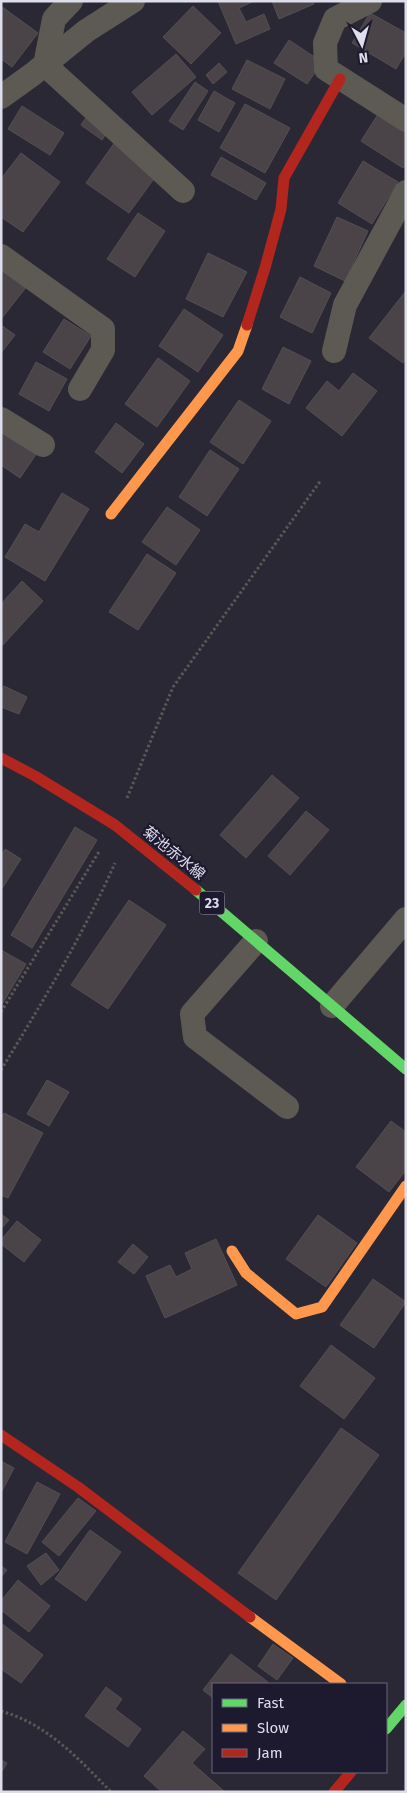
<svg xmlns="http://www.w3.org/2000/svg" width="407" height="1793" font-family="'Fira Sans','Noto Sans JP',sans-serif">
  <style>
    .building { fill: #4a4348; stroke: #554e52 }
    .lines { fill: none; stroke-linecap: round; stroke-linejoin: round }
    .path { stroke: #5a5855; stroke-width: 3; stroke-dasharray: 2.5 2.5; stroke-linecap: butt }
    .street { stroke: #5d5a54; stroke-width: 24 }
    .fast { stroke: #63d668; stroke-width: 11 }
    .slow { stroke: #ff974d; stroke-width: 11 }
    .jam { stroke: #b3261e; stroke-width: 11 }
    .labels { text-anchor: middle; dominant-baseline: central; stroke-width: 4.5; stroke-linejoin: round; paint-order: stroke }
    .shield { fill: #1d1a2f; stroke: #a4a2b3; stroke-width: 1 }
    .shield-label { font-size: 14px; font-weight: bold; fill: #deddec }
    .street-label { font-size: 15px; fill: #deddec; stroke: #1d1a2f }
  </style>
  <rect width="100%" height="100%" fill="#2a2835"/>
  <!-- building -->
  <path class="building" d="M218,1H254L239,8L246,22L264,14L270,29L236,44Z
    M272,1H313L314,4L279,19Z
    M1,6L38,33L12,67L1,59Z
    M193,6L221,33L191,64L163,37Z
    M370,13L406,33V52L396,69L352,43Z
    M289,40L322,62L307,84L274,63Z
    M176,54L196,77L152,115L132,92Z
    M247,60L285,79L270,109L232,89Z
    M219,63L227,72L213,84L206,75Z
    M195,82L208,91L183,130L169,121Z
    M214,91L235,103L219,132L198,120Z
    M387,100L406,113V164L403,168L361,141Z
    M245,104L290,128L265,173L220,148Z
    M22,106L64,133L50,155L8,129Z
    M93,107L114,121L102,140L81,125Z
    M120,135L164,165L129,213L86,183Z
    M21,153L60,182L23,232L1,217V179Z
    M221,157L266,183L256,200L211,175Z
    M363,161L398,182L372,224L338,203Z
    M138,213L165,231L135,277L107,259Z
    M337,217L368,231L345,281L314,266Z
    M208,253L247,272L223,317L186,299Z
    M1,258L31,281L2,318L1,317Z
    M300,277L331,293L312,333L280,317Z
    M405,292L406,359L403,363L369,338Z
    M184,309L223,335L198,372L159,346Z
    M64,319L91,336L70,369L43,352Z
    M1,325L15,335L1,353Z
    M283,347L311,361L289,404L262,389Z
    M158,358L190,381L157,427L125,404Z
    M36,362L67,379L49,411L19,394Z
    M353,373L377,391L342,436L306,408L327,381L339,391Z
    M239,400L271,421L243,464L210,442Z
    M116,423L144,444L122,473L95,452Z
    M1,428L37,453L20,478L1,465Z
    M210,450L239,469L207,516L179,497Z
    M62,493L89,509L45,581L5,557L25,524L39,532Z
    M167,507L200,530L176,565L142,542Z
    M147,554L176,573L138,630L109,612Z
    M22,581L43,601L2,646L1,604Z
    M4,686L27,697L19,714L1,707V693Z
    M272,775L299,798L246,858L220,835Z
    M306,811L329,830L290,875L268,856Z
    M75,827L97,840L32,948L11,935Z
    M5,849L21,859L1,890V856Z
    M129,900L166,925L108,1009L71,985Z
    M1,950L26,964L1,1006Z
    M47,1080L69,1092L49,1126L27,1114Z
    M4,1113L43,1133L8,1198L1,1195V1118Z
    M391,1121L406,1132V1170L389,1192L356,1167Z
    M1,1214L9,1220L1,1229Z
    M318,1215L357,1243L326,1287L286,1259Z
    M17,1221L41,1240L24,1262L1,1244V1240Z
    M216,1239L237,1285L165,1318L146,1276L170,1265L176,1277L192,1269L185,1253Z
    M133,1244L148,1257L134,1274L118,1262Z
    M373,1279L406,1302L374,1348L340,1325Z
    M331,1345L375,1378L344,1419L300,1386Z
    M341,1428L379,1455L276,1600L238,1573Z
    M1,1461L14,1468L1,1493Z
    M37,1482L60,1494L27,1554L5,1542Z
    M78,1498L96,1511L59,1556L42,1542Z
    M90,1530L121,1552L86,1601L55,1579Z
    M46,1553L59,1570L41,1585L27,1566Z
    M1,1566L7,1570L1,1577Z
    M18,1580L50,1606L29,1632L1,1610V1601Z
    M1,1623L43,1655L21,1683L1,1669Z
    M273,1644L293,1658L277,1680L258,1666Z
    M231,1654L268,1682L266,1684H213V1698L203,1690Z
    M106,1687L122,1699L115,1709L141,1729L128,1747L85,1716Z
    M183,1731L205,1749L192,1763L225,1792H162L144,1776Z
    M1,1760L7,1763L1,1773Z"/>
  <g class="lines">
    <!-- path -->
    <path class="path" d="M127,798L173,687L321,480
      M1,1012L100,850
      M1,1070C42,1003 83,935 115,863
      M1,1711C47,1724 79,1759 111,1792"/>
    <!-- street -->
    <path class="street" d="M71,1L54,19L45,65L183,191
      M370,1L335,19L325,43L326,69L406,120
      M1,97L33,74L86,31L133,1
      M1,256L103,329V350L80,389
      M334,351L345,305L406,192
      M1,419L43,445
      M256,941L192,1014L195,1037L287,1107
      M332,1006L406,919"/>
    <!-- fast -->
    <path class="fast" d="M196,890L406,1069
      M386,1729L406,1705"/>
    <!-- slow -->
    <path class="slow" d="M111,514L238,351L247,325
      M232,1251L246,1273L296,1314L322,1307L406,1186
      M250,1617L341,1684"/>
    <!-- jam -->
    <path class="jam" d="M247,325L265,268L281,209L284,178L340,79
      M1,758L35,776L115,825L196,890
      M1,1435L78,1487L250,1617
      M334,1792L351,1772"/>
  </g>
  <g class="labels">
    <!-- shield labels -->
    <rect class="shield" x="199.5" y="891.5" width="25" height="23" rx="4"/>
    <g class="shield-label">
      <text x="212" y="903">23</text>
    </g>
    <!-- street labels -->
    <g class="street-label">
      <text transform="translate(174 853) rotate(39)">菊池赤水線</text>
    </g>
  </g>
  <!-- border -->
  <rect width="407" height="1793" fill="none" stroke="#deddec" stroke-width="5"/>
  <!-- legend -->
  <rect x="212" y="1683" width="175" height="90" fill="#1d1a2f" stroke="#6a687b"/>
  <rect x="222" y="1699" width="25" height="8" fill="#63d668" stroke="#6a687b"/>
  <text x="257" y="1708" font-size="15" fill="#deddec">Fast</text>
  <rect x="222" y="1724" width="25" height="8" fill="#ff974d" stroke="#6a687b"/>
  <text x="257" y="1733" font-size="15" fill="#deddec">Slow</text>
  <rect x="222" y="1749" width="25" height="8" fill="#b3261e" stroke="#6a687b"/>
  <text x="257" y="1758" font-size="15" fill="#deddec">Jam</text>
  <!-- north arrow -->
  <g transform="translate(362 45) rotate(174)" stroke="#1d1a2f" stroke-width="4" paint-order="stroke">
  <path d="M0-4L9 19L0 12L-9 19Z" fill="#deddec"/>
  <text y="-8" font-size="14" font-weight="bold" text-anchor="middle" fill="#deddec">N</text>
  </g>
</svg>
